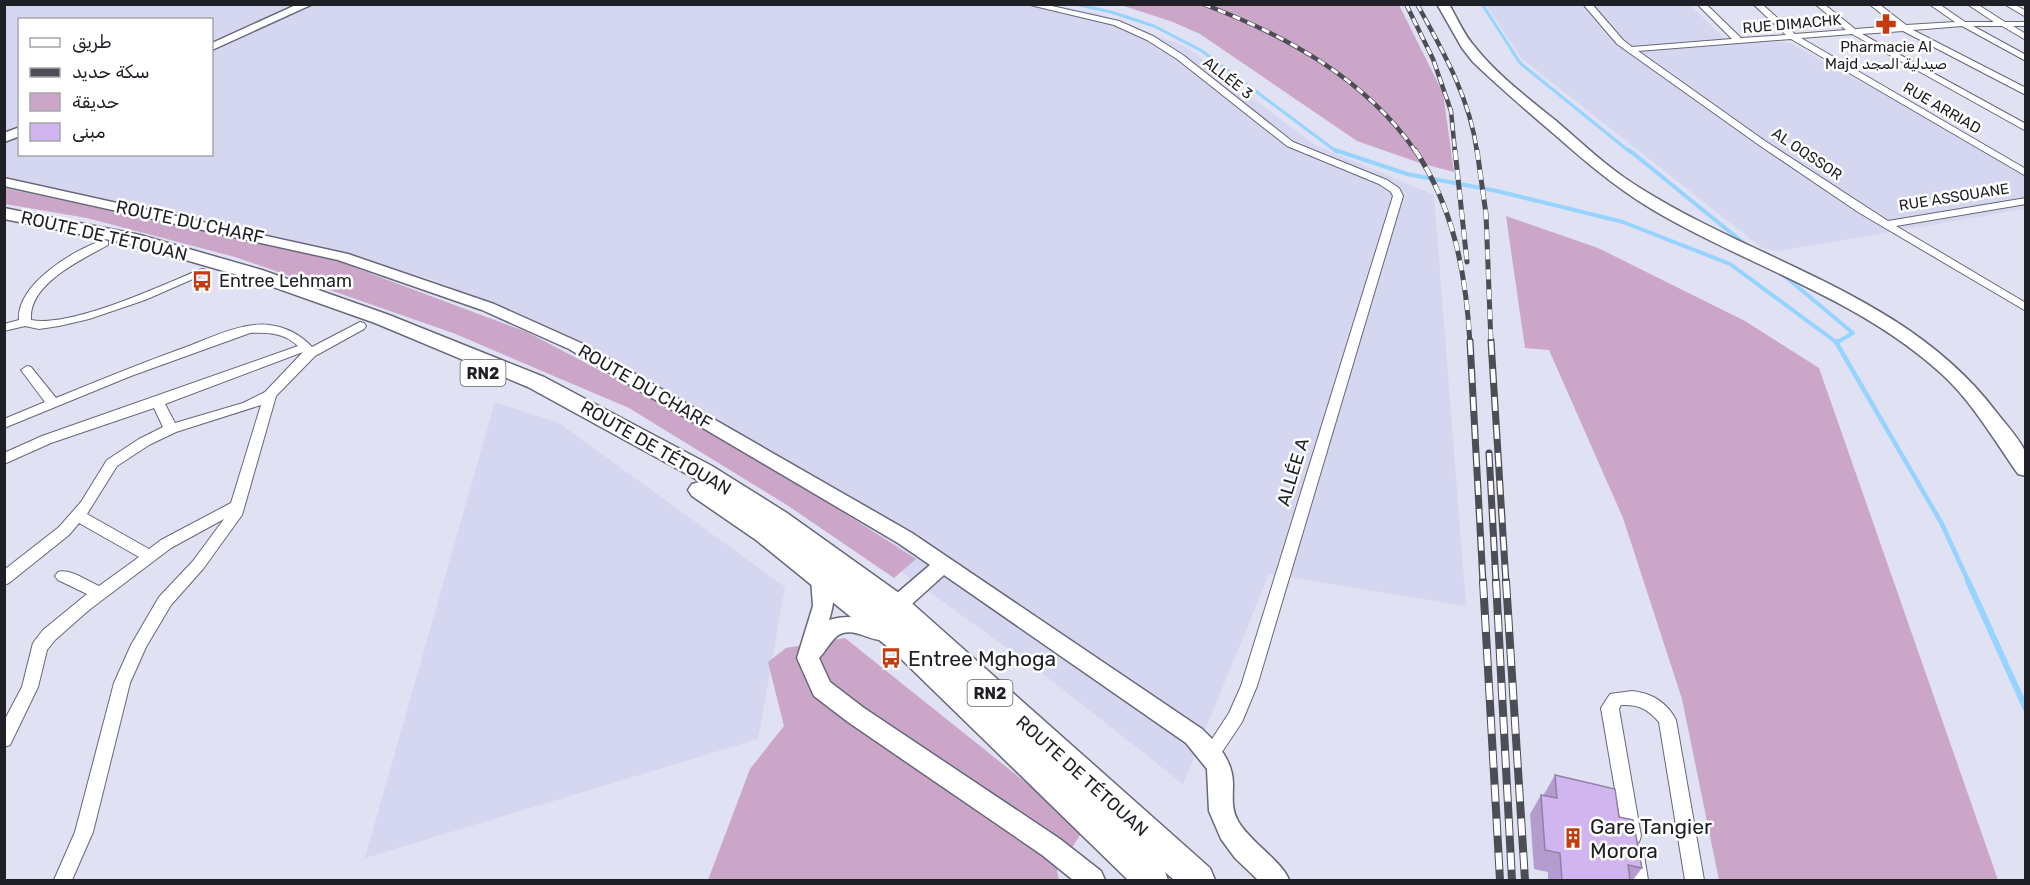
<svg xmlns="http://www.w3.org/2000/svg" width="2030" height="885" font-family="Rubik,'Noto Naskh Arabic',sans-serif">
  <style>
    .built { fill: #d5d6f0; fill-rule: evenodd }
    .green { fill: #cca6c9 }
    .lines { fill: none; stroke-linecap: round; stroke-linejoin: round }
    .stream-far3 { stroke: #96d3fe; stroke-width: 3 }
    .stream-far2 { stroke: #96d3fe; stroke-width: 4 }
    .stream-far1 { stroke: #96d3fe; stroke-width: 4.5 }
    .stream { stroke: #96d3fe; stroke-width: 6 }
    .street-casing { stroke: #676878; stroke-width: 2 }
    .secondary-casing { stroke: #676878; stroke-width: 3 }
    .primary-casing { stroke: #676878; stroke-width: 3 }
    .highway-casing { stroke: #676878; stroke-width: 3 }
    .street { fill: #fff; fill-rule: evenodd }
    .secondary { fill: #fff; fill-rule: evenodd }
    .primary { fill: #fff; fill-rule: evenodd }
    .highway { fill: #fff; fill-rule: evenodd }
    .rail-far3-casing { stroke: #4c4d55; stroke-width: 4.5 }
    .rail-far2-casing { stroke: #4c4d55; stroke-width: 5 }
    .rail-far1-casing { stroke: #4c4d55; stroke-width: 7 }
    .rail-casing { stroke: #4c4d55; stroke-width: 8 }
    .rail-far3 { stroke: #fff; stroke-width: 3; stroke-dasharray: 8; stroke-linecap: butt }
    .rail-far2 { stroke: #fff; stroke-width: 4; stroke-dasharray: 10; stroke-linecap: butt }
    .rail-far1 { stroke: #fff; stroke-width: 4.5; stroke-dasharray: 14; stroke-linecap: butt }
    .rail { stroke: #fff; stroke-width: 6; stroke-dasharray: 17; stroke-linecap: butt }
    .wall { fill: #b49cce }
    .building { fill: #d1b5ef; stroke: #927fa7; stroke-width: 1.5 }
    .labels { text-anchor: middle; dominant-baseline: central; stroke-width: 5; stroke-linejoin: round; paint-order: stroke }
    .far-street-label { font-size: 15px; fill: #1f2026; stroke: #fff }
    .far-poi-label { font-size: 15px; fill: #1f2026; stroke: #fff }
    .shield { fill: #fff; stroke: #626367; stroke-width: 1.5 }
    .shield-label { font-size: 16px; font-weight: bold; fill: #1f2026 }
    .street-label { font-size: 18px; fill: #1f2026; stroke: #fff }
    .poi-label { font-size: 18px; fill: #1f2026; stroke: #fff; text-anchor: start }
    .near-poi-label { font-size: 21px; fill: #1f2026; stroke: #fff; text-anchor: start }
  </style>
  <rect width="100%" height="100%" fill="#e0e1f3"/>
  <!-- built -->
  <path class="built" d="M1039,4L1097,13L1186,47L1313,144L1434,195L1466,606L1269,574L1183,784L1047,677L591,347L431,279L5,176V5ZM20,20H212V154H20Z
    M1486,5H1690L1724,38L1790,43L2025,172V209L1779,251L1762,248L1521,58Z
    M495,402L559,423L785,587L758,739L365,858Z"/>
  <!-- green -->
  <path class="green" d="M1121,5H1399L1443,93L1454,172L1420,163L1357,141L1200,34L1173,22Z
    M4,188L329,258L527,332L639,391L802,486L916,559L894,578L787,505L629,408L453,333L235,257L87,218L5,204Z
    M1506,216L1598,248L1745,321L1819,368L1998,880H1719L1682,699L1623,518L1549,350L1525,348Z
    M845,638L1084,829L1057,871L1059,880H708L750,769L784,726L768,662L786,648Z"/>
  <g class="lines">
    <!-- stream-far3 -->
    <path class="stream-far3" d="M1075,4L1111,12L1154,26L1202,51L1337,152
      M1482,4L1520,63L1630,152"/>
    <!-- stream-far2 -->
    <path class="stream-far2" d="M1335,150L1407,174L1497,191L1623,222L1730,264L1836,342
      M1629,150L1746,245
      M1781,273L1853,333L1836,343"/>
    <!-- stream-far1 -->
    <path class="stream-far1" d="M1838,341L1836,342L1942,524L1969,583"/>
    <!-- stream -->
    <path class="stream" d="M1968,581L2026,709"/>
    <!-- street casing -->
    <g class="street-casing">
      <path id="street" d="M1026,4H1043L1119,21L1153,36L1183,55L1293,142L1387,180L1399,188L1403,196L1257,686L1242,722L1218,758L1212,761L1206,758L1203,753L1229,713L1241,686L1393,196L1391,192L1379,184L1287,146L1177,59L1147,40L1114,25Z
        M1583,4H1592L1623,40L1632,47L1732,39L1697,4H1706L1741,38L1786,35L1753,4H1762L1795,34L1846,30L1815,4H1824L1855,29L1897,26L1869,4H1879L1906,25L1955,22L1929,4H1939L1965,22H1994L1967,4H1977L2005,22H2026V26H2013L2026,34V40L2002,26H1973L2026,55V61L1962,26L1913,30L2026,88V95L1903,31L1862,34L2026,124V131L1852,34L1801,38L2026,169V176L1791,39L1638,51L1765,141L1888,221L2026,198V204L1896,226L2026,303V311L1858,212L1759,145L1617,44Z
        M2004,4H2014L2026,11V17Z
        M104,240L108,241V245C81,260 28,284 31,320C71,328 160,286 199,270L203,269L209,272L145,300L89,319L59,326L39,329L25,326L4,331V324L19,320C16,285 74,249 104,240Z
        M360,322L364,323L366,326L364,329L315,356L276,396L242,515L203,569L171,605L146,647L130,683L93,832L72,880H54L75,832L114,683L131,645L159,597L193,561L224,519L171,548L89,610L55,640L47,650L38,687L10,745L4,747V721L22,687L33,643L43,630L87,594L58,580L55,576L58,572C70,568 87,581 99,586L139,557L79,523L69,535L9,583L4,585V570L59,527L81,502L107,460L139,439L163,427L154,408L51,443L4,464V453L42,436L298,346C285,333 267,332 250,333L131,376L4,428V419L45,402L21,370L27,366L31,367L56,398C100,380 144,362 189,346C212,337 243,322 269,325C286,327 301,335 312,347ZM303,352L265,392L243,403L175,423L165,404ZM261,405L231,503L161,540L149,549L87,514L117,466L149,445L176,432Z
        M1632,691C1651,693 1667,702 1676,720L1704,880H1685L1659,722C1648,709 1638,704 1621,705L1619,709L1641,836L1639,842L1632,845L1625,842L1623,836L1601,708L1610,694Z
        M1636,846L1643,849L1648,880H1629L1627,855L1629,849Z"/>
    </g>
    <!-- secondary casing -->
    <g class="secondary-casing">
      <path id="secondary" d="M298,4H313L212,50V43Z
        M20,127V136L4,142V133Z
        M4,178L348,254L494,304L581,343L912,533L1202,729C1218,744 1233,761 1233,784C1233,797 1231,809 1238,821C1250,842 1282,861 1289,880H1258L1235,858L1221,839L1209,811L1207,769L1186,743L944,575L903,612L896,614L889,612L886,606L889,600L930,565L898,543L569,349L482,310L338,260L4,186Z
        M821,570L828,573C836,587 834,606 829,620C851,613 867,619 889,627L892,633L889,639C872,645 854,624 837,636C830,642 825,652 819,658L830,682L864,708L1060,839L1101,871L1105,880H1073L1042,855L848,722L814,696L797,658L813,606L811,578L814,573Z"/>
    </g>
    <!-- primary casing -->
    <g class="primary-casing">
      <path id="primary" d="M1437,4H1449C1457,18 1464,35 1475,47C1497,75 1528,98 1555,120C1583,144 1609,169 1640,188C1759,263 1909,295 1997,413C2004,422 2023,443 2026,454C2027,460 2026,469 2026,476L2018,474C1995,441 1974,405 1945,377C1865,302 1760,270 1667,218C1625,195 1590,166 1554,134C1527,111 1499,87 1473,62L1462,48Z"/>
    </g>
    <!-- highway casing -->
    <g class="highway-casing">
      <path id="highway" d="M4,208L140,235L262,270L389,315L544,377L712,466L787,513L906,598L1210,868L1215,880H1174L1165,872L1168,880H1128L894,652L756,540L692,496L688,490L692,484L700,482L694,478L528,387L375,323L248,278L130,244L4,219Z"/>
    </g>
    <!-- street -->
    <use href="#street" class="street"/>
    <!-- secondary -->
    <use href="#secondary" class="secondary"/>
    <!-- primary -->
    <use href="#primary" class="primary"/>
    <!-- highway -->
    <use href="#highway" class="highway"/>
    <!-- rail-far3 casing -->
    <g class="rail-far3-casing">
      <path id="rail-far3" d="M1203,4C1285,35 1365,78 1416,152
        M1406,4L1433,59L1451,111L1455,152
        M1417,4C1443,51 1470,98 1477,152"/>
    </g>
    <!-- rail-far2 casing -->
    <g class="rail-far2-casing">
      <path id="rail-far2" d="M1415,150C1454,208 1466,274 1470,343
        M1455,150L1467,262
        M1477,150L1486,214L1491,343"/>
    </g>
    <!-- rail-far1 casing -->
    <g class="rail-far1-casing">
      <path id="rail-far1" d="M1470,341L1483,583
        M1491,341L1506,583
        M1489,453L1496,583"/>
    </g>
    <!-- rail casing -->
    <g class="rail-casing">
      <path id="rail" d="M1483,581L1500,880
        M1496,581L1512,880
        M1506,581L1525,880"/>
    </g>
    <!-- rail-far3 -->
    <use href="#rail-far3" class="rail-far3"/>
    <!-- rail-far2 -->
    <use href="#rail-far2" class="rail-far2"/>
    <!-- rail-far1 -->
    <use href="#rail-far1" class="rail-far1"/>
    <!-- rail -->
    <use href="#rail" class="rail"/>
  </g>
  <!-- wall -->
  <path class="wall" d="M1555,775L1619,817L1642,868L1633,880H1548V872L1534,869L1530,814L1541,795L1543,796Z"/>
  <!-- building -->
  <path class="building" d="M1555,775L1615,789L1619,817L1633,820L1641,863L1642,868L1628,865L1630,880H1562L1560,853L1545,850L1541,795L1557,798Z"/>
  <!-- icons -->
  <defs>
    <g id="pharmacy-bare" transform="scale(1.62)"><path d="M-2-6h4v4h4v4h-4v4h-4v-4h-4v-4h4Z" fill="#c33b0f" stroke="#fff" stroke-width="2.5" paint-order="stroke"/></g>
    <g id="bus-bare" transform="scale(1.62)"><path d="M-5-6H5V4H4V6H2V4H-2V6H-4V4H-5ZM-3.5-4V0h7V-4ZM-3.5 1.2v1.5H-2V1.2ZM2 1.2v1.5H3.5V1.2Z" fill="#c33b0f" stroke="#fff" stroke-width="2.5" paint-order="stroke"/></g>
    <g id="building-bare" transform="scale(1.62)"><path d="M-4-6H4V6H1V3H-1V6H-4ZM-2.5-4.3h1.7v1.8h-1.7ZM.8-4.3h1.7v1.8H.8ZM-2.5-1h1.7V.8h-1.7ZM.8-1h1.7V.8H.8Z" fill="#c33b0f" stroke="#fff" stroke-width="2.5" paint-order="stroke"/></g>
  </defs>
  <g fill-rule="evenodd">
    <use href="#pharmacy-bare" x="1886" y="24"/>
    <use href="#bus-bare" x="202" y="281"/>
    <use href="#bus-bare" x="891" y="658"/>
    <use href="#building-bare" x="1573" y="838"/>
  </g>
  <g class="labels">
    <!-- far-street labels -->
    <g class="far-street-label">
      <text transform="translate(1792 24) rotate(-5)">RUE DIMACHK</text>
      <text transform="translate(1228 78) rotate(38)">ALLÉE 3</text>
      <text transform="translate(1942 108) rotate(30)">RUE ARRIAD</text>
      <text transform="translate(1807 154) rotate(34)">AL OQSSOR</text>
      <text transform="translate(1954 197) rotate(-9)">RUE ASSOUANE</text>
    </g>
    <!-- far-poi labels -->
    <g class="far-poi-label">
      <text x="1886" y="47">Pharmacie Al<tspan x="1886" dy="17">Majd صيدلية المجد</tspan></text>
    </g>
    <!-- shield labels -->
    <g class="shield">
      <rect x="460.5" y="360" width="45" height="26" rx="4.5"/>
      <rect x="967.5" y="680" width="45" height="26" rx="4.5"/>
    </g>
    <g class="shield-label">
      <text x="483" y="373">RN2</text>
      <text x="990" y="693">RN2</text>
    </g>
    <!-- street labels -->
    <g class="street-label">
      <text transform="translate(190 222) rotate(12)">ROUTE DU CHARF</text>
      <text transform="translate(104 236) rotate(13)">ROUTE DE TÉTOUAN</text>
      <text transform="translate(645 387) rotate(30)">ROUTE DU CHARF</text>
      <text transform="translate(656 448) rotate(30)">ROUTE DE TÉTOUAN</text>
      <text transform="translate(1293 472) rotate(-73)">ALLÉE A</text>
      <text transform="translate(1082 776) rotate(42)">ROUTE DE TÉTOUAN</text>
    </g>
    <!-- poi labels -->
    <g class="poi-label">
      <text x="219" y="281">Entree Lehmam</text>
    </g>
    <!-- near-poi labels -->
    <g class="near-poi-label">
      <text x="908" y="658">Entree Mghoga</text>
      <text x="1590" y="826">Gare Tangier<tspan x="1590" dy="24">Morora</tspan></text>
    </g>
  </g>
  <!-- border -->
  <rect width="2030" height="885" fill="none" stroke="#1f2026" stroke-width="12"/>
  <!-- legend -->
  <rect x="18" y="18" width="195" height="138" fill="#ffffff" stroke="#a5a6a8" stroke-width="1.5"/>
  <rect x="30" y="38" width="30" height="9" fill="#ffffff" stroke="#a5a6a8" stroke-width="1.5"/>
  <text x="72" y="48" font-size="18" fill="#1f2026">طريق</text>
  <rect x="30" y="68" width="30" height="9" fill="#4c4d55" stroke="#a5a6a8" stroke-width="1.5"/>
  <text x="72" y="78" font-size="18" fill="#1f2026">سكة حديد</text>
  <rect x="30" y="93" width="30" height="18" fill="#cca6c9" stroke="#a5a6a8" stroke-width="1.5"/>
  <text x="72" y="108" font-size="18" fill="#1f2026">حديقة</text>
  <rect x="30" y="123" width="30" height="18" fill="#d1b5ef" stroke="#a5a6a8" stroke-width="1.5"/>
  <text x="72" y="138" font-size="18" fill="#1f2026">مبنى</text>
</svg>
